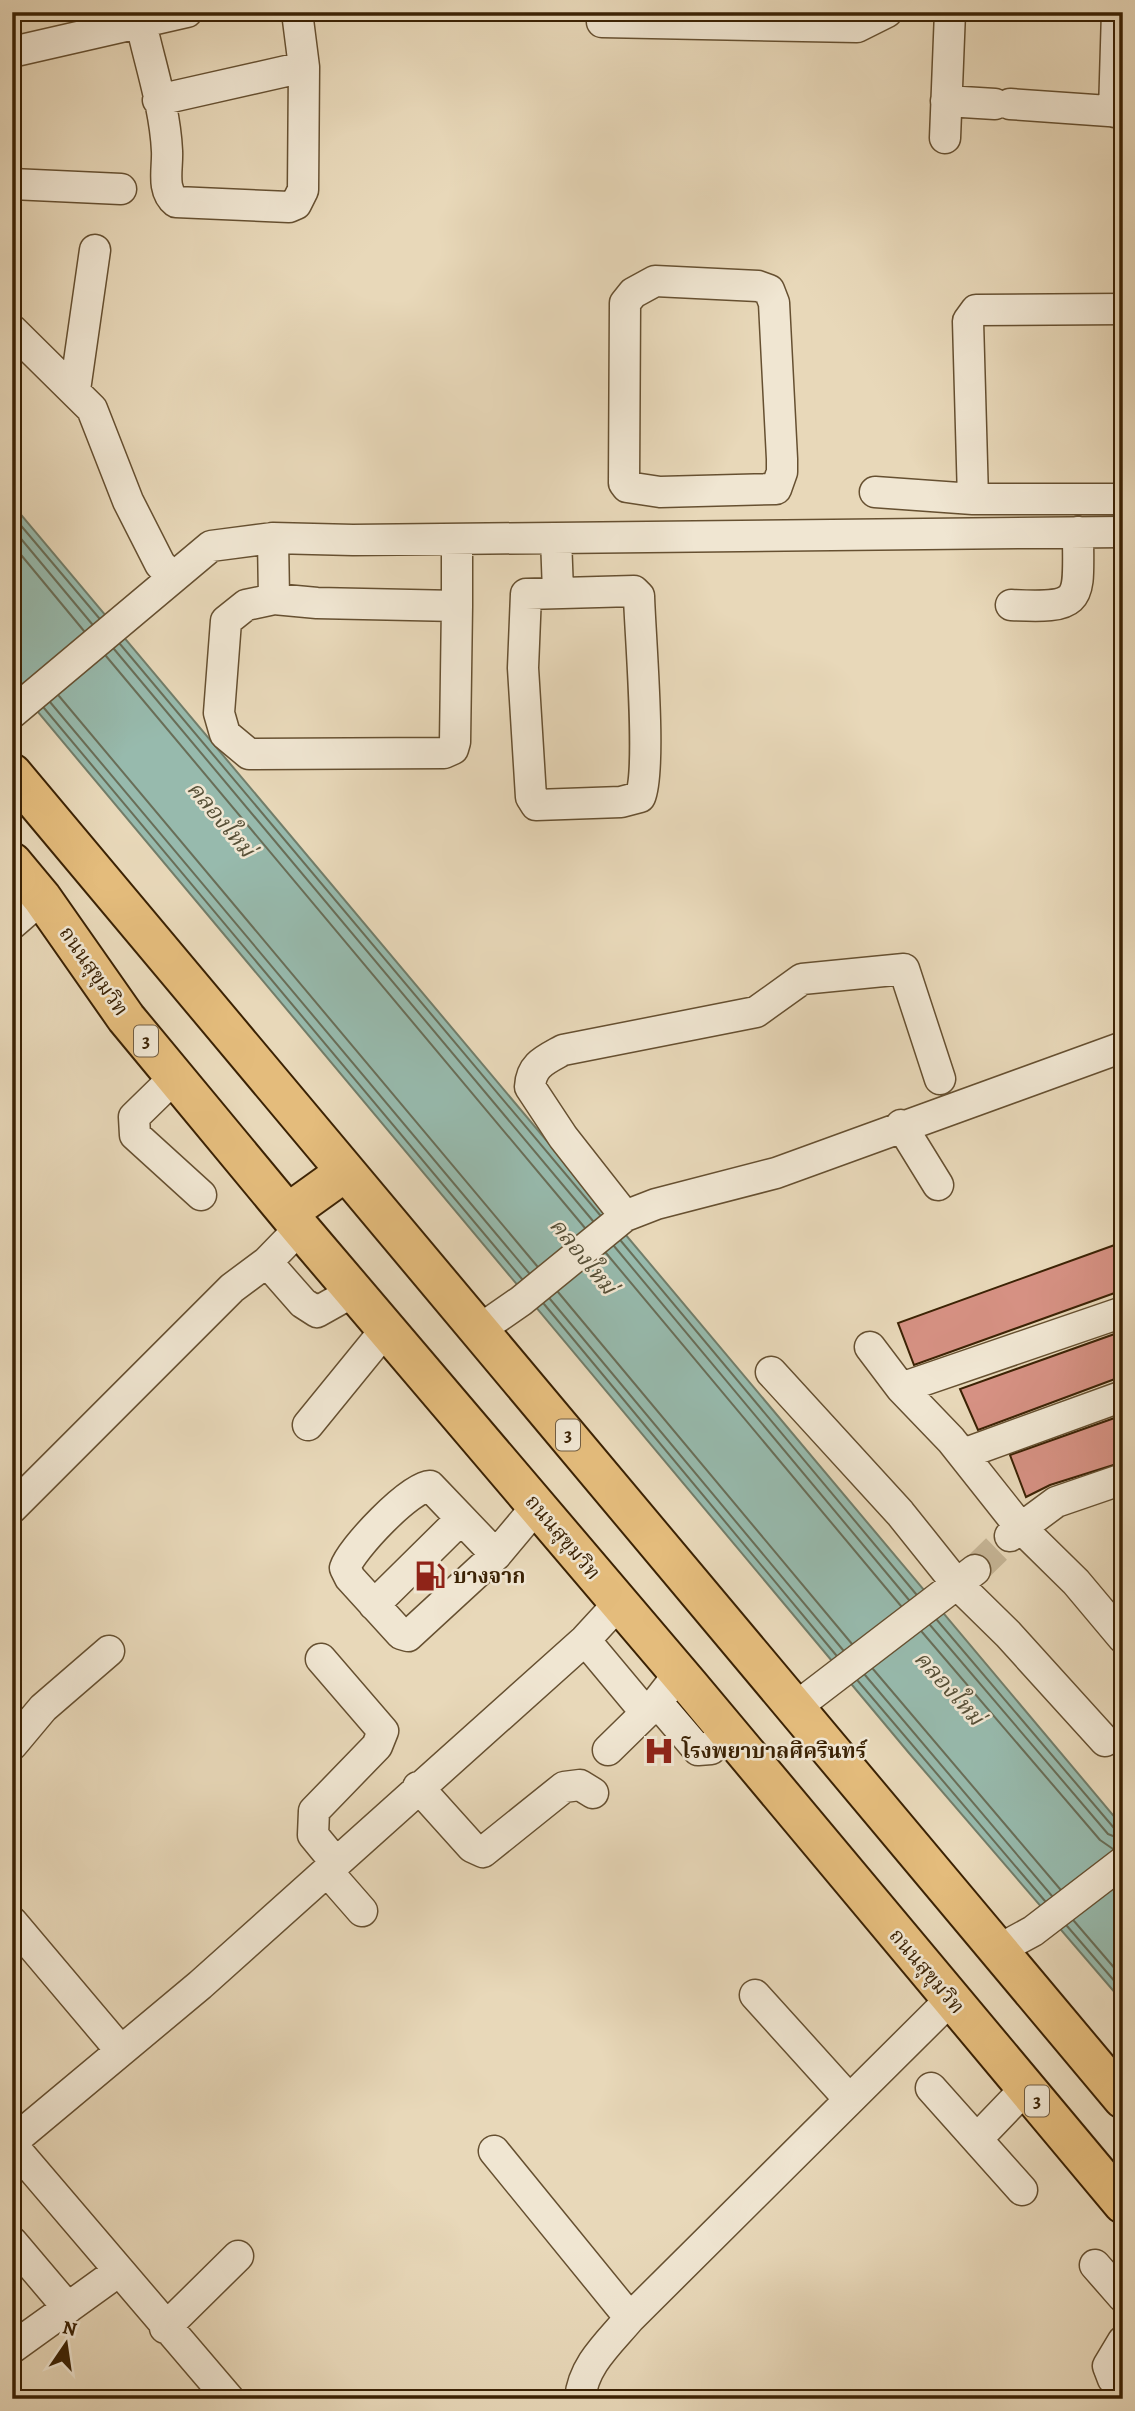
<svg xmlns="http://www.w3.org/2000/svg" width="1135" height="2411" font-family="Alegreya,'Noto Serif Thai',serif">
  <style>
    .water { fill: #97baad; stroke: #727d69; stroke-width: 2 }
    .lines { fill: none; stroke-linecap: round; stroke-linejoin: round }
    .shore { stroke: #696e58; stroke-width: 2 }
    .building { fill: #d69183; stroke: #3b2204; stroke-width: 2 }
    .minor-tunnel { stroke: #c5b495; stroke-width: 30; stroke-dasharray: 30 15; stroke-linecap: butt }
    .minor-casing { stroke: #665031; stroke-width: 33 }
    .highway-casing { stroke: #3b2204; stroke-width: 42 }
    .minor { stroke: #f0e6d2; stroke-width: 30 }
    .highway { stroke: #e4bc7c; stroke-width: 38 }
    .labels { text-anchor: middle; dominant-baseline: central; stroke-width: 5; stroke-linejoin: round; paint-order: stroke }
    .shield { fill: #f0e6d2; stroke: #715d42; stroke-width: 2 }
    .shield-label { font-size: 19px; font-weight: bold; fill: #3b2204 }
    .street-label { font-size: 21px; fill: #3b2204; stroke: #f0e6d2 }
    .poi-label { font-size: 21px; font-weight: bold; fill: #3b2204; stroke: #f0e6d2; text-anchor: start }
    .water-label { font-size: 23px; font-style: italic; fill: #575037; stroke: #f0e6d2 }
  </style>
  <rect width="100%" height="100%" fill="#e8d8b9"/>
  <filter id="stains"><feTurbulence type="fractalNoise" baseFrequency=".00286" numOctaves="4"/><feColorMatrix values="0 0 0 0 .2 0 0 0 0 .09 0 0 0 0 .02 0 0 0 .5 -.17"/></filter>
  <radialGradient id="worn" r=".72"><stop offset=".6" stop-color="#630" stop-opacity="0"/><stop offset="1" stop-color="#630" stop-opacity=".3"/></radialGradient>
  <!-- water -->
  <path class="water" d="M12,504L1123,1827V2002L909,1753L12,681Z"/>
  <g class="lines">
    <!-- shore -->
    <path class="shore" d="M12,515L99,618
      M12,528L92,624
      M12,544L84,631
      M120,644L600,1215
      M114,649L593,1221
      M106,656L585,1228
      M59,696L537,1266
      M50,702L529,1273
      M44,708L522,1279
      M621,1241L916,1594
      M614,1246L909,1600
      M606,1253L901,1606
      M558,1292L852,1644
      M550,1299L843,1650
      M544,1304L836,1655
      M937,1620L1114,1828L1123,1831
      M930,1625L1108,1834L1123,1840
      M922,1632L1100,1840L1113,1849
      M873,1669L1060,1889
      M865,1675L1052,1896
      M858,1681L1045,1901
      M1074,1921L1123,1978
      M1067,1926L1123,1991"/>
  </g>
  <!-- building -->
  <path class="building" d="M1123,1242V1290L914,1365L898,1323Z
    M1123,1331V1376L978,1430L960,1389Z
    M1123,1415V1462L1050,1485L1026,1497L1010,1455Z"/>
  <g class="lines">
    <!-- minor-tunnel -->
    <path class="minor-tunnel" d="M975,1570L1010,1536"/>
    <!-- minor casing -->
    <g class="minor-casing">
      <path id="minor" d="M602,22L857,27L887,12
        M141,23C150,64 165,108 167,151C168,168 161,190 176,202L289,207L296,204L303,190L304,67L297,12
        M12,52L187,12
        M158,100L304,67
        M946,101L995,104
        M1010,104L1123,112
        M1114,112L1117,12
        M945,138L950,12
        M12,184L121,189
        M655,281L758,286L769,290L774,303L782,459V472L776,489L660,492L627,487L624,483L625,303L633,293Z
        M12,330L92,409L128,501L160,564L172,577
        M75,390L95,250
        M875,492L973,499H1123
        M973,499L968,321L976,310L1123,309
        M273,538L274,599L317,603L457,606V539
        M556,538L558,592
        M634,591L639,596C640,634 652,770 640,797L621,802L536,805L531,797L523,668L526,594Z
        M274,599L246,605L226,621L219,713L225,734L249,754L444,753L453,749L455,742L457,606
        M1011,605C1086,609 1078,600 1078,532
        M12,713L211,546L273,538L353,540L1123,532
        M12,924L42,898
        M176,1076L134,1117L135,1135L201,1195
        M901,1125L938,1185
        M625,1216L563,1137L530,1087C531,1065 545,1060 563,1050L756,1012L802,979L904,969L940,1079
        M267,1262L303,1303L317,1312L342,1298L349,1283
        M479,1330L521,1301L625,1216L656,1204L776,1173L1123,1047
        M870,1347L901,1388L951,1440L1020,1527L1076,1582L1123,1638
        M771,1372L900,1513L956,1583L1008,1634L1105,1741
        M901,1388L1123,1312
        M308,1425L387,1328
        M963,1454L1123,1396
        M12,1508L232,1288L267,1262L300,1228
        M1010,1536L1056,1502L1123,1479
        M496,1555L430,1486C410,1487 351,1549 345,1568L350,1578L401,1634L408,1636L496,1555L537,1506
        M374,1605L461,1519
        M585,1640L646,1713
        M321,1659L383,1731L377,1746L314,1811L313,1835L336,1863
        M657,1702L698,1750L711,1749L725,1729
        M796,1707L975,1570
        M12,1745L43,1708L109,1651
        M608,1750L657,1702L678,1675
        M418,1787L472,1847L483,1852L564,1787L580,1785L593,1793
        M327,1871L362,1911
        M12,1922L121,2051
        M1000,1949L1033,1931L1123,1862
        M755,1995L849,2099
        M931,2088L1022,2190
        M977,2139L1026,2088
        M12,2142L200,1985L585,1640L619,1603
        M12,2145L229,2399
        M494,2151L630,2318
        M12,2242L68,2308
        M1095,2265L1123,2297
        M165,2328L238,2256
        M1123,2341L1108,2366L1113,2379L1123,2391
        M12,2348L119,2271
        M580,2399C583,2365 609,2343 630,2318L951,1999"/>
    </g>
    <!-- highway casing -->
    <g class="highway-casing">
      <path id="highway" d="M12,773L1123,2099
        M12,862L42,898L126,1018L300,1228L689,1685L1123,2204
        M288,1213L345,1172"/>
    </g>
    <!-- minor -->
    <use href="#minor" class="minor"/>
    <!-- highway -->
    <use href="#highway" class="highway"/>
  </g>
  <!-- icons -->
  <defs>
    <g id="fuel-bare" transform="scale(2.415)"><path d="M-5.5-6h7V0h2V4h1.3V-2.5L3-4.5l.8-.8L6-3V5H2.5V1h-1V6h-7ZM-4.2-4.7v3.2H.2V-4.7Z" fill="#8f2418" stroke="#f0e6d2" stroke-width="2.5" paint-order="stroke"/></g>
    <g id="hospital-bare" transform="scale(2.415)"><path d="M-5-5h3v3.5h4V-5h3V5h-3V1.5h-4V5h-3Z" fill="#8f2418" stroke="#f0e6d2" stroke-width="2.5" paint-order="stroke"/></g>
  </defs>
  <g fill-rule="evenodd">
    <use href="#fuel-bare" x="430" y="1576"/>
    <use href="#hospital-bare" x="659" y="1751"/>
  </g>
  <g class="labels">
    <!-- shield labels -->
    <g class="shield">
      <rect x="134" y="1025.5" width="24" height="31" rx="5"/>
      <rect x="556" y="1419.5" width="24" height="31" rx="5"/>
      <rect x="1025" y="2085.5" width="24" height="31" rx="5"/>
    </g>
    <g class="shield-label">
      <text x="146" y="1041">3</text>
      <text x="568" y="1435">3</text>
      <text x="1037" y="2101">3</text>
    </g>
    <!-- street labels -->
    <g class="street-label">
      <text transform="translate(94 971) rotate(55)">ถนนสุขุมวิท</text>
      <text transform="translate(563 1537) rotate(50)">ถนนสุขุมวิท</text>
      <text transform="translate(927 1971) rotate(50)">ถนนสุขุมวิท</text>
    </g>
    <!-- poi labels -->
    <g class="poi-label">
      <text x="453" y="1576">บางจาก</text>
      <text x="682" y="1751">โรงพยาบาลศิครินทร์</text>
    </g>
    <!-- water labels -->
    <g class="water-label">
      <text transform="translate(221 819) rotate(50)">คลองใหม่</text>
      <text transform="translate(583 1256) rotate(51)">คลองใหม่</text>
      <text transform="translate(949 1688) rotate(48)">คลองใหม่</text>
    </g>
  </g>
  <!-- margin -->
  <rect width="1135" height="2411" fill="none" stroke="#e8d8b9" stroke-width="42"/>
  <rect x="14" y="14" width="1107" height="2383" fill="none" stroke="#3b2204" stroke-width="3.5"/>
  <rect x="21" y="21" width="1093" height="2369" fill="none" stroke="#3b2204" stroke-width="2"/>
  <!-- north arrow -->
  <g transform="translate(66 2344) rotate(13)" stroke="#f0e6d2" stroke-width="5" paint-order="stroke">
  <path d="M0-5L12 26L0 18L-12 26Z" fill="#3b2204"/>
  <text y="-10" font-size="19" font-weight="bold" text-anchor="middle" fill="#3b2204">N</text>
  </g>
  <rect width="100%" height="100%" filter="url(#stains)"/>
  <rect width="100%" height="100%" fill="url(#worn)"/>
</svg>
